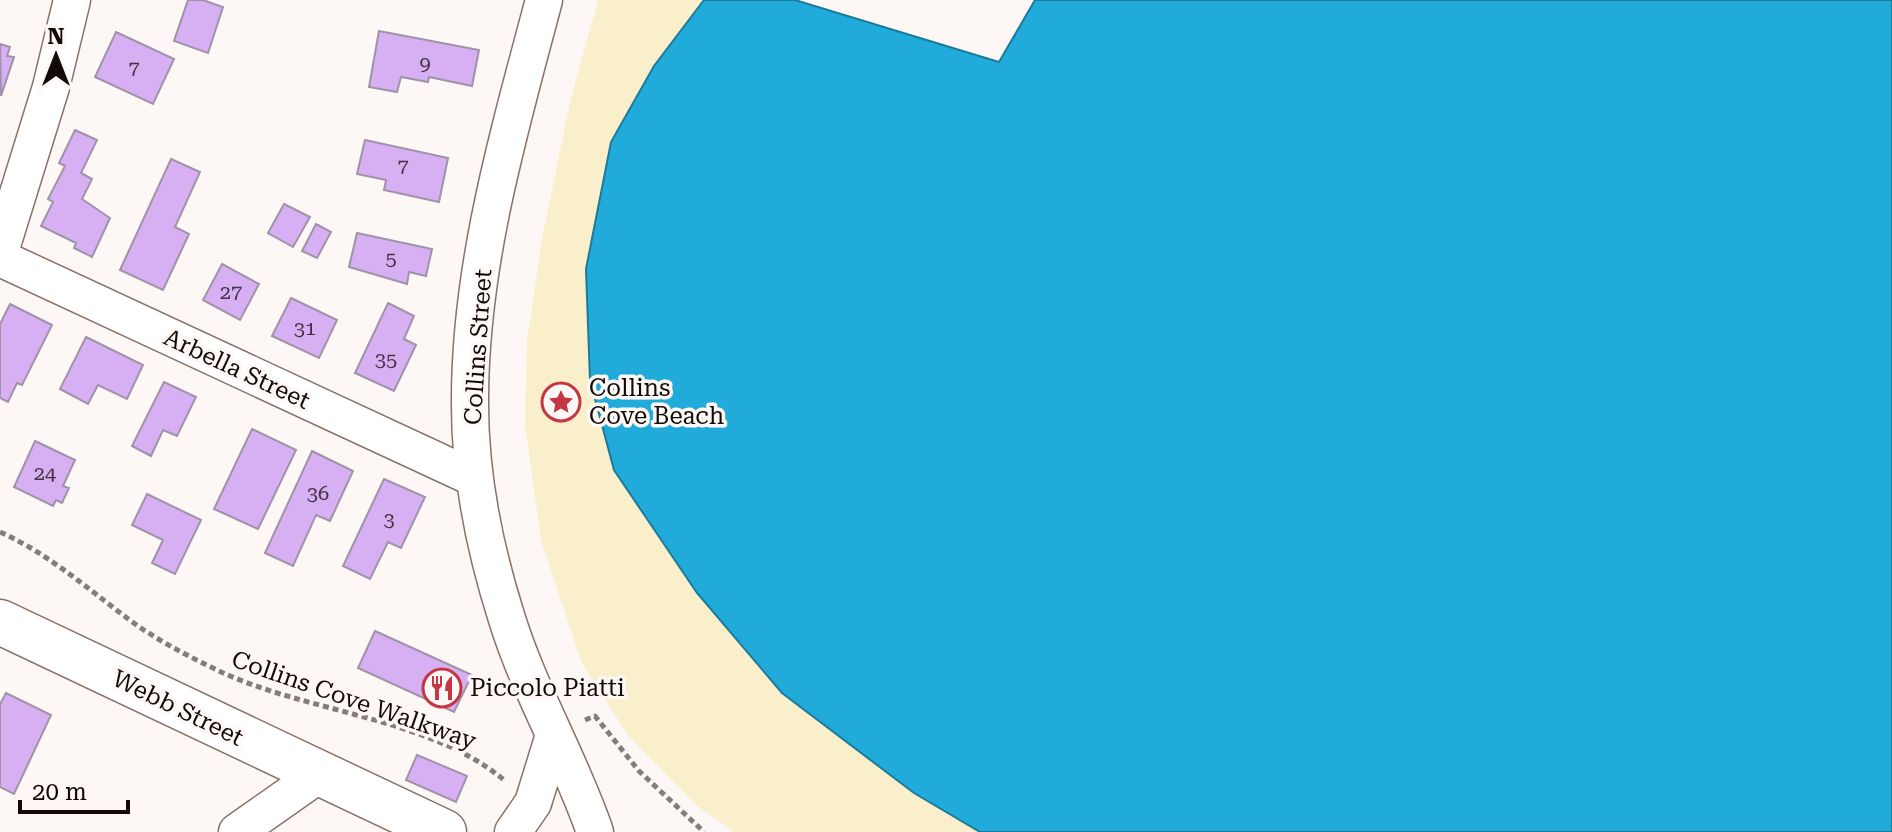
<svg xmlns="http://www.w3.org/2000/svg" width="1892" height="832" font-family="'Roboto Serif',serif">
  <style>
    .sand { fill: #f9efca }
    .water { fill: #21abdb; stroke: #1c7b9b; stroke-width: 2 }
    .building { fill: #d7aff3; stroke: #9f93a8; stroke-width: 2 }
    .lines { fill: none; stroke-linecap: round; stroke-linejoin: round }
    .street-casing { stroke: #887267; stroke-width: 39 }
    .secondary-casing { stroke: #887267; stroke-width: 47 }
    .path { stroke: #847e7a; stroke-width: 5; stroke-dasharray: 6 4; stroke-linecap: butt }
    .street { stroke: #fff; stroke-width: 36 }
    .secondary { stroke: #fff; stroke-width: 44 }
    .labels { text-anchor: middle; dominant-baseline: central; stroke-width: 7; stroke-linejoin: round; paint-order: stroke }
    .number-label { font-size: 20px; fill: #433341 }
    .street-label { font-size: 24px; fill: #120a06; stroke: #fdf8f5 }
    .poi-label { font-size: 24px; fill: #120a06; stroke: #fdf8f5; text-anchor: start }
  </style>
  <rect width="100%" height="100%" fill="#fdf8f5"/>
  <!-- sand -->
  <path class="sand" d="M598,0H704L699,9L782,693L914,793L980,832H734L696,805L628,735L582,664L541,540L525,425L527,341L542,239L571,98Z"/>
  <!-- water -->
  <path class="water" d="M704,0H795L999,62L1035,0H1892V832H980L914,793L782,693L697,593L614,470L590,380L586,269L611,142L654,66Z"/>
  <!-- building -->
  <path class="building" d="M188,0H203L223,7L208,53L174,41Z
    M379,31L479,50L472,86L429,77L428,82L401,77L397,92L369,87Z
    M116,32L174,59L153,104L95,77Z
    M0,44L10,47L7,56L14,57L1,96Z
    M75,130L97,140L81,173L92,179L82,199L110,218L92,257L74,248L76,243L41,226L53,202L48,199L65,166L59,163Z
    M365,140L448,158L439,202L384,190L386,180L357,174Z
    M171,159L200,172L175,227L189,234L163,290L120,270Z
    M284,204L310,217L293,247L268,233Z
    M316,224L331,232L317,258L302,251Z
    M357,233L432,249L426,276L409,272L407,284L349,267Z
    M222,264L259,284L240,320L203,300Z
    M291,298L337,320L319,358L272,336Z
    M388,303L414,316L404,339L416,345L394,391L355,373Z
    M10,304L52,325L22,385L17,383L8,402L0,398V324Z
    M86,337L143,365L127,399L98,385L88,404L60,389Z
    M164,382L196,397L177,436L163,430L151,456L132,446Z
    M252,429L296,450L258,529L214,509Z
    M35,441L75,460L63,486L69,488L62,503L56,500L53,506L14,487Z
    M312,451L353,471L330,521L316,515L293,566L265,553Z
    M384,479L425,497L401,548L388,542L370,579L343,566Z
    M147,494L201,520L175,574L152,563L163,540L132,525Z
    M375,631L472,675L454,712L358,668Z
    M6,693L51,715L14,794L0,787V704Z
    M417,755L467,776L456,802L406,780Z"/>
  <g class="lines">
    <!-- street casing -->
    <g class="street-casing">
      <path id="street" d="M544,0C509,132 469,267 470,405C470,477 485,550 507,619C530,693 570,759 595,832
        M0,252L51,87L72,0
        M0,258L474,478
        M237,832L318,775
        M513,832L533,803L554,735"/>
    </g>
    <!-- secondary casing -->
    <g class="secondary-casing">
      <path id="secondary" d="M0,622L444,832"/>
    </g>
    <!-- path -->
    <path class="path" d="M0,532C49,554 88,589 131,621C157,640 186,655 215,669C304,713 427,716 504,780
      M585,720L595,716L639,771L704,832"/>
    <!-- street -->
    <use href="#street" class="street"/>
    <!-- secondary -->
    <use href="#secondary" class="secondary"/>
  </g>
  <!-- icons -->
  <defs>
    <g id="sight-ring" transform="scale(2)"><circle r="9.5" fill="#fdf8f5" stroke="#c63544" stroke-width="1.5"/><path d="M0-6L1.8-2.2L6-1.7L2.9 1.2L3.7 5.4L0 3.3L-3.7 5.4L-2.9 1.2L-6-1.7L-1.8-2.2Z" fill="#c63544"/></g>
    <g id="restaurant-ring" transform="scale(2)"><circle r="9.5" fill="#fdf8f5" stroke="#c63544" stroke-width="1.5"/><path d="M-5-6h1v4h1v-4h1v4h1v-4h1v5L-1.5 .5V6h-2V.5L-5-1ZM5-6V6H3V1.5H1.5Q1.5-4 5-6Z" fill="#c63544"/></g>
  </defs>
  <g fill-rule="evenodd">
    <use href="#sight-ring" x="561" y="402"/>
    <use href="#restaurant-ring" x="442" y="688"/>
  </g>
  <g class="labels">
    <!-- number labels -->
    <g class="number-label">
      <text x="425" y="63">9</text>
      <text x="134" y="68">7</text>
      <text x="403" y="166">7</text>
      <text x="391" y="258">5</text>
      <text x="231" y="292">27</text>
      <text x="305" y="328">31</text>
      <text x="386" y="359">35</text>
      <text x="45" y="473">24</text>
      <text x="318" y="493">36</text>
      <text x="389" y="519">3</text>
    </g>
    <!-- street labels -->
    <g class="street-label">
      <text transform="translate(478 347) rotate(-86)">Collins Street</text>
      <text transform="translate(237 369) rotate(25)">Arbella Street</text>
      <text transform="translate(354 700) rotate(19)">Collins Cove Walkway</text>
      <text transform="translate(178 708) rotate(26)">Webb Street</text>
    </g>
    <!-- poi labels -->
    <g class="poi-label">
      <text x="589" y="388">Collins<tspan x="589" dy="28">Cove Beach</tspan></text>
      <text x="470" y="688">Piccolo Piatti</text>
    </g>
  </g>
  <!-- north arrow -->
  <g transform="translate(56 56)" stroke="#fdf8f5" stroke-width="6" paint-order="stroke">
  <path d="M0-6L14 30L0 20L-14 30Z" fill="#120a06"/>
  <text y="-12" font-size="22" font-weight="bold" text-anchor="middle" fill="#120a06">N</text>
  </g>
  <!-- scale -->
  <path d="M20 800v12h108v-12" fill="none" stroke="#120a06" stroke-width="4"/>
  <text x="32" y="800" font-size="24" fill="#120a06" stroke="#fdf8f5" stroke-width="6" paint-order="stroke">20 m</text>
</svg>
